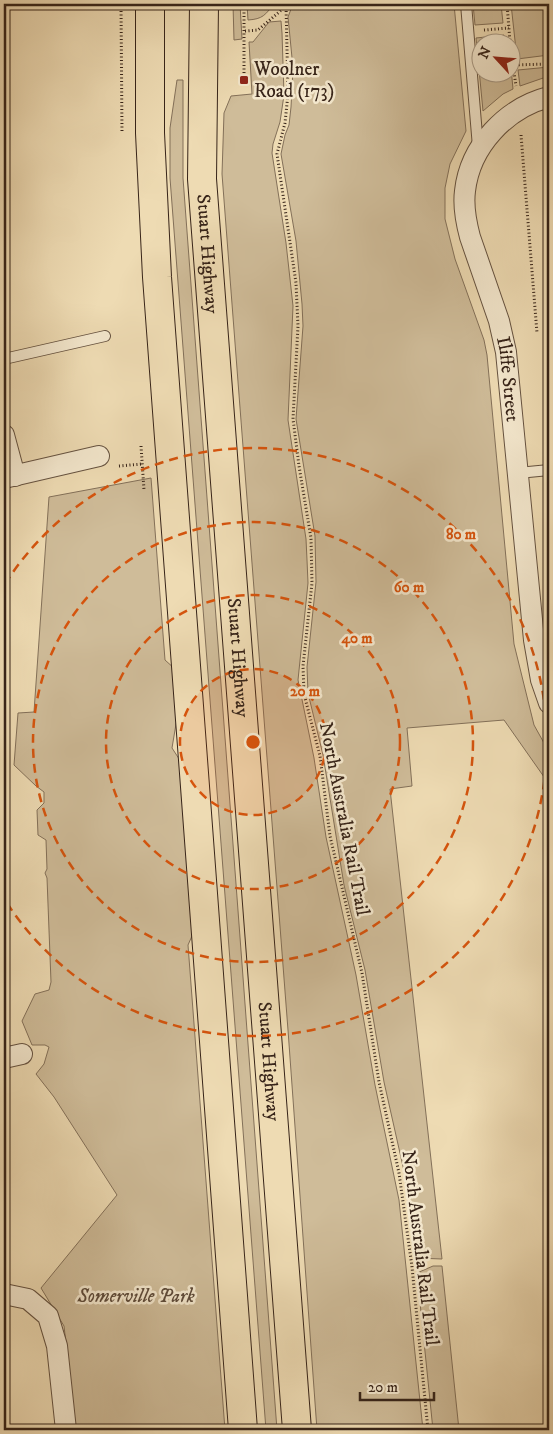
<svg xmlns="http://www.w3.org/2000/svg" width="553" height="1434" font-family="'IM FELL DW Pica',serif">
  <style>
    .green { fill: #cfbc99; stroke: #837059 }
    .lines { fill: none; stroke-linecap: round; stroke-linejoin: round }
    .service-casing { stroke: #655240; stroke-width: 12 }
    .minor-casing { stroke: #655240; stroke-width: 22 }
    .trunk-casing { stroke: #372419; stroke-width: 30 }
    .path { stroke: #372419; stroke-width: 3; stroke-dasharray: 1 2.5; stroke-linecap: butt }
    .service { stroke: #f4e8ce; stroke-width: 10 }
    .minor { stroke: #f4e8ce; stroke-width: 20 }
    .trunk { stroke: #eedbb3; stroke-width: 28 }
    .ring { fill: none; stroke: #d6540d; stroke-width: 2.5; stroke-dasharray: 9 6 }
    .poi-dot { fill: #8f2418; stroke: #f4e8ce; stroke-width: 2 }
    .labels { text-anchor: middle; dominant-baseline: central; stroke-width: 5; stroke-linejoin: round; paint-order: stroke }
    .poi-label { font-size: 19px; fill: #372419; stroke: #f4e8ce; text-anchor: start }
    .street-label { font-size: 19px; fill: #372419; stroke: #f4e8ce }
    .park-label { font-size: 19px; font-style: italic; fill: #5d4a39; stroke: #f4e8ce }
    .centre { fill: #d6540d; stroke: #f4e8ce; stroke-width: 2.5 }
    .ring-label { font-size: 15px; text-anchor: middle; font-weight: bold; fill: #d6540d; stroke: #f4e8ce; stroke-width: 5; stroke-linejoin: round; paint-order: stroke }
  </style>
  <rect width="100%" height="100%" fill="#eedbb3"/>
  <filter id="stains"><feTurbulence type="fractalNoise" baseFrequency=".004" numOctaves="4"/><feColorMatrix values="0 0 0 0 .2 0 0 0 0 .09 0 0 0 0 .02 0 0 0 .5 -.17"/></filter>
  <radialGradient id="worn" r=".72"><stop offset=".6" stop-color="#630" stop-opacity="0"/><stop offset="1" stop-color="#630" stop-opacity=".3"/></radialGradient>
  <!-- green -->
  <path class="green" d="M233,4H240L242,39L234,40Z
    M247,4H274C265,15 263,19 248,20Z
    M293,4H454L466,131L450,164L445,188V219L455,259L484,340L487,355L514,644L534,725L549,752V784L504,720L407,728L412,786L390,789L442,1259L416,1258L404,1171L384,1082L365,970L344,885L323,755L308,693L307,667L316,582L315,536L296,419L303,326L302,304L296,241L281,154L285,135L289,125L291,107L293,68L288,17Z
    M473,4H501L503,23L475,25Z
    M511,4H549V55L517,59Z
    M281,21L282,33L284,95L280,122L273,144L272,153L286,243L293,306L288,420L306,539L307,560L308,583L298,680L314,758L326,837L356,975L375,1085L399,1200L423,1430H317L288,1030L222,174L224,113L231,96L252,94L249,42H253L269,22Z
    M504,35L505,42H480V72H510L511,68L513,89L503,94L483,111L476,38Z
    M549,67V76L520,86L518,70Z
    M177,80H183V178L277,1430H266L170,178V128Z
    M151,478L165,660L175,669L184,697L176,724L172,748L187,771L199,920L188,945L225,1430H76L64,1326L41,1288L117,1195L54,1097L36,1074L44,1064L49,1047L45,1045H32L22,1021L35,994L49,990L51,982L47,878L45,873L47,869L46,840L38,835L37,810L44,803V792L36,786L14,765L18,713L34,712L49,497Z
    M433,1266H442L459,1430H433L417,1273Z"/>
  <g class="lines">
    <!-- service casing -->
    <g class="service-casing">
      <path id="service" d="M466,4L478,147
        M4,359L105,336
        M518,473L549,470"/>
    </g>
    <!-- minor casing -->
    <g class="minor-casing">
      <g id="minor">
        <path id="s1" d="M549,97C506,108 470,146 465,191C463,206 466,222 470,237L499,321L506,352L534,640L541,680L549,703"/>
        <path d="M4,435L15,476"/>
        <path d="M4,478L99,456"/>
        <path d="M4,1058L22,1054"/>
        <path d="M4,1294L28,1299L48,1316L57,1346L66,1430"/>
      </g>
    </g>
    <!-- trunk casing -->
    <g class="trunk-casing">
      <g id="trunk">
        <path d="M150,4V133L157,277L243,1430"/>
        <path id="s2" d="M204,4L202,179L297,1430"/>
      </g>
    </g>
    <!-- path -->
    <path class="path" d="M121,4L122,133
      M286,4L288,94L285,123L277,154L296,283L298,326L293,419L299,466L311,538L312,583L303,666L304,694L320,756L330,836L362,973L379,1082L399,1173L412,1267L428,1430
      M507,4L510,42
      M484,30L509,28
      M245,31L258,30L285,7
      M510,43L513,65L549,64
      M513,65L516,86
      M244,80V4
      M521,135L537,333
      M141,446L144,490
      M119,466L142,464"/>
    <!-- service -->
    <use href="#service" class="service"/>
    <!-- minor -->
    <use href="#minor" class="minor"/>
    <!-- trunk -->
    <use href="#trunk" class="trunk"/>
  </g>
  <!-- distance rings -->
  <circle cx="253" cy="742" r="73" fill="#d6540d" fill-opacity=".12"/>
  <g class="ring">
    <circle cx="253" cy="742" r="73"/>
    <circle cx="253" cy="742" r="147"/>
    <circle cx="253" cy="742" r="220"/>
    <path d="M5 584A294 294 0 1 1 5 900"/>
  </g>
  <!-- markers -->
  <rect class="poi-dot" x="239" y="75" width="10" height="10" rx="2.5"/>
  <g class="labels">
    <!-- poi labels -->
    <g class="poi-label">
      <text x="254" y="69">Woolner<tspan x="254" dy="22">Road (173)</tspan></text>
    </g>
    <!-- street labels -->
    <g class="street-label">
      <text stroke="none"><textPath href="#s2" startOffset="250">Stuart Highway</textPath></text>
      <text stroke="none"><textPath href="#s1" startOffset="328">Iliffe Street</textPath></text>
      <text stroke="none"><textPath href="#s2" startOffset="655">Stuart Highway</textPath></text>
      <text transform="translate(344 819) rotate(79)">North Australia Rail Trail</text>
      <text stroke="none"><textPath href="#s2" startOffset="1060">Stuart Highway</textPath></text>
      <text transform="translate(420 1248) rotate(83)">North Australia Rail Trail</text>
    </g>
    <!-- park labels -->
    <g class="park-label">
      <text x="136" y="1296">Somerville Park</text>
    </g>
  </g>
  <circle cx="253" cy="742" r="8" class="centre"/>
  <g class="ring-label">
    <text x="461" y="539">80 m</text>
    <text x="409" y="592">60 m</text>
    <text x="357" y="643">40 m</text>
    <text x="305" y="696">20 m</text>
  </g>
  <!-- margin -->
  <rect width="553" height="1434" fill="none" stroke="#eedbb3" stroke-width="20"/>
  <rect x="5" y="5" width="543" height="1424" fill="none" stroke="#372419" stroke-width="2.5"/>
  <rect x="10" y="10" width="533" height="1414" fill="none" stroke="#372419"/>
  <!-- north arrow -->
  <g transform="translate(496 58) rotate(296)"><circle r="24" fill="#f4e8ce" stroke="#a89a86"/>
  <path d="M0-4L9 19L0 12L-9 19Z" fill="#8f2418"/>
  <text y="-8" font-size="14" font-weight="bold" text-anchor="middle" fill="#372419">N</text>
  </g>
  <!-- scale -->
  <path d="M360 1392v8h74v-8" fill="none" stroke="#372419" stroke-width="2.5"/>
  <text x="368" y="1392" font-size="15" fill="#372419" stroke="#f4e8ce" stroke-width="4" paint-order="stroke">20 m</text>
  <rect width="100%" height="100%" filter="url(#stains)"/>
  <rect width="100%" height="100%" fill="url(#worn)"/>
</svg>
